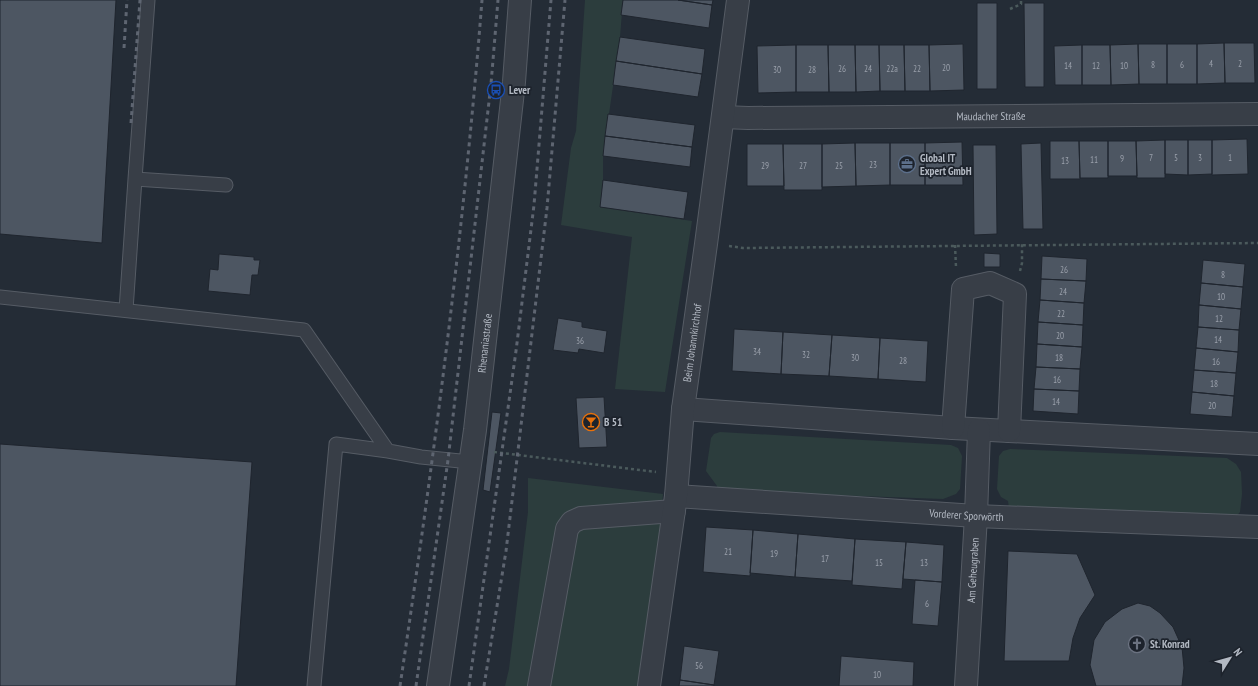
<svg xmlns="http://www.w3.org/2000/svg" width="1258" height="686" font-family="'PT Sans Narrow',sans-serif">
  <style>
    .green { fill: #2c3d3d }
    .building { fill: #4d5662; stroke: #1f252e }
    .lines { fill: none; stroke-linecap: round; stroke-linejoin: round }
    .service-casing { stroke: #565c65; stroke-width: 15 }
    .minor-casing { stroke: #565c65; stroke-width: 24 }
    .tertiary-casing { stroke: #565c65; stroke-width: 24 }
    .path { stroke: #4b5a5c; stroke-width: 2.5; stroke-dasharray: 3 3; stroke-linecap: butt }
    .service { stroke: #383e47; stroke-width: 13 }
    .minor { stroke: #383e47; stroke-width: 22 }
    .tertiary { stroke: #383e47; stroke-width: 22 }
    .rail { stroke: #5e6571; stroke-width: 3; stroke-dasharray: 4 4; stroke-linecap: butt }
    .labels { text-anchor: middle; dominant-baseline: central; stroke-width: 3.5; stroke-linejoin: round; paint-order: stroke }
    .number-label { font-size: 9px; fill: #9aa0ab }
    .poi-label { font-size: 11px; font-weight: bold; fill: #b3b9c3; stroke: #1d232c; text-anchor: start }
    .street-label { font-size: 11px; fill: #b3b9c3; stroke: #1d232c }
  </style>
  <rect width="100%" height="100%" fill="#242c36"/>
  <!-- green -->
  <path class="green" d="M585,0H623L620,37L603,156V180L600,207L692,221L665,392L615,389L632,237L561,225L571,148L576,131Z
    M720,432L951,445L958,448L962,456L960,489L956,494L943,499L717,491V486L706,471L711,438L714,434Z
    M1010,449L1227,458L1236,464L1241,472L1242,494L1240,512L1234,519L1009,508L1008,501L1001,497L997,489L999,456L1003,451Z
    M528,478L663,494L660,531L638,686H505L509,669L528,512Z"/>
  <!-- building -->
  <path class="building" d="M0,0H116L102,243L0,234Z
    M623,0H678L712,5L709,28L621,15Z
    M678,0H713L712,5Z
    M977,3H997V89H977Z
    M1024,3H1044V87H1025Z
    M620,37L705,49L702,74L616,61Z
    M1224,43H1254L1255,83H1225Z
    M1224,43L1225,83L1197,84V44Z
    M963,44L964,90L930,91L929,45Z
    M1138,44L1139,84L1111,85L1110,45Z
    M1138,44H1167V84H1139Z
    M1167,44H1197V84H1167Z
    M796,45H828L829,92H796Z
    M796,45V92L758,93L757,46Z
    M828,45H855L856,92H829Z
    M855,45H879L880,91L856,92Z
    M879,45H904L905,91H880Z
    M904,45H929L930,91H905Z
    M1082,45H1110L1111,85H1082Z
    M1082,45V85H1055L1054,46Z
    M616,61L702,74L698,97L613,85Z
    M608,114L695,125L692,147L605,136Z
    M605,136L692,147L690,167L603,156Z
    M1247,139L1248,174L1212,175V140Z
    M1165,140H1188V175L1165,174Z
    M1165,140V178H1137L1136,141Z
    M1188,140H1212V174L1188,175Z
    M1050,141H1079L1080,179H1050Z
    M1079,141H1108V178H1080Z
    M1108,141H1136L1137,176H1108Z
    M962,142L963,185H925V143Z
    M855,143H890V185L856,186Z
    M855,143L856,186L822,187V144Z
    M890,143H925V185H890Z
    M1041,143L1043,229H1023L1021,144Z
    M747,144H783L784,186H747Z
    M783,144H822V190H784Z
    M973,145H996L997,234L974,235Z
    M603,180L688,192L684,219L600,207Z
    M984,253L1000,254V267H984Z
    M219,254L254,257V260H260L258,275H252L250,295L208,291L210,269L218,270Z
    M1042,256L1087,259L1086,281L1041,279Z
    M1203,260L1245,264L1243,287L1201,283Z
    M1041,279L1086,281L1084,303L1040,300Z
    M1201,283L1243,287L1241,309L1199,305Z
    M1040,300L1084,303L1083,325L1038,322Z
    M1199,305L1241,309L1239,330L1198,327Z
    M558,318L582,322V327L607,331L604,353L579,349L578,353L553,350Z
    M1038,322L1083,325L1082,347L1037,344Z
    M1198,327L1239,330L1238,352L1196,348Z
    M734,329L783,332L781,374L732,371Z
    M783,332L832,335L829,376L781,374Z
    M832,335L880,338L878,379L829,376Z
    M880,338L928,341L926,382L878,379Z
    M1037,344L1082,347L1080,369L1036,367Z
    M1196,348L1238,352L1236,373L1194,370Z
    M1036,367L1080,369L1079,391L1034,389Z
    M1194,370L1236,373L1234,396L1192,392Z
    M1034,389L1079,391L1078,414L1033,411Z
    M1192,392L1234,396L1232,417L1190,414Z
    M604,397L607,447L579,448L576,398Z
    M492,412L501,413L490,492L483,490Z
    M0,444L252,462L236,686H0Z
    M706,527L753,530L750,576L703,572Z
    M753,530L798,534L795,577L750,573Z
    M798,534L855,539L852,581L795,577Z
    M855,539L906,542L902,589L852,585Z
    M906,542L944,545L942,582L903,579Z
    M1008,551L1077,554L1095,595L1080,618L1073,638L1069,661H1004Z
    M915,580L942,582L938,626L912,624Z
    M1138,603L1150,606L1160,613L1173,627L1182,647L1184,668L1182,686H1096L1090,665L1094,640L1105,622L1122,609Z
    M684,646L719,651L714,685L680,680Z
    M841,656L914,662L913,686H839Z
    M680,680L714,685V686H679Z"/>
  <g class="lines">
    <!-- service casing -->
    <g class="service-casing">
      <path id="service" d="M135,179L148,0
        M0,297L304,330L388,451
        M126,310L135,179L226,185
        M314,686L336,444L388,451L421,457L470,462"/>
    </g>
    <!-- minor casing -->
    <g class="minor-casing">
      <g id="minor">
        <path id="s1" d="M723,117L748,118L1258,114"/>
        <path d="M683,409L953,428L1258,444"/>
        <path d="M953,428L963,289L990,283L1015,294L1009,431"/>
        <path id="s2" d="M676,496L976,516L1258,527"/>
        <path d="M539,686L567,529L572,522L581,518L674,511"/>
        <path id="s3" d="M649,686L676,496L683,409L706,244L738,0"/>
        <path id="s4" d="M966,686L976,516L979,430"/>
      </g>
    </g>
    <!-- tertiary casing -->
    <g class="tertiary-casing">
      <g id="tertiary">
        <path id="s5" d="M438,686L475,430L514,82L520,0"/>
      </g>
    </g>
    <!-- path -->
    <path class="path" d="M1010,9L1021,4V0
      M955,245L956,267
      M729,246L743,248L1258,243
      M1020,271L1022,263V244
      M494,452L656,472"/>
    <!-- service -->
    <use href="#service" class="service"/>
    <!-- minor -->
    <use href="#minor" class="minor"/>
    <!-- tertiary -->
    <use href="#tertiary" class="tertiary"/>
    <!-- rail -->
    <path class="rail" d="M124,48L127,0
      M131,123L140,0
      M400,686C434,458 464,230 482,0
      M416,686L448,460L491,84L498,0
      M469,686L516,351L534,205L551,0
      M484,686L506,551L547,208L565,0"/>
  </g>
  <!-- icons -->
  <defs>
    <g id="bus-ring" transform="scale(0.9)"><circle r="9.5" fill="#1d232c" stroke="#1a4fb4" stroke-width="1.5"/><path d="M-5-6H5V4H4V6H2V4H-2V6H-4V4H-5ZM-3.5-4V0h7V-4ZM-3.5 1.2v1.5H-2V1.2ZM2 1.2v1.5H3.5V1.2Z" fill="#1a4fb4"/></g>
    <g id="office-ring" transform="scale(0.9)"><circle r="9.5" fill="#1d232c" stroke="#5c6f8a" stroke-width="1.5"/><path d="M-6-3h4V-5.5h4V-3h4V5H-6ZM-1-4.5V-3h2v-1.5ZM-6 0V1H6V0Z" fill="#5c6f8a"/></g>
    <g id="bar-ring" transform="scale(0.9)"><circle r="9.5" fill="#1d232c" stroke="#e8710a" stroke-width="1.5"/><path d="M-6-5H6L.8 .8V4.5H3.5V6h-7V4.5H-.8V.8Z" fill="#e8710a"/></g>
    <g id="church-ring" transform="scale(0.9)"><circle r="9.5" fill="#1d232c" stroke="#6b7280" stroke-width="1.5"/><path d="M-1.2-6h2.4v3.5h3.3v2.4h-3.3V6h-2.4V-.1h-3.3v-2.4h3.3Z" fill="#6b7280"/></g>
  </defs>
  <g fill-rule="evenodd">
    <use href="#bus-ring" x="496" y="90"/>
    <use href="#office-ring" x="907" y="164"/>
    <use href="#bar-ring" x="591" y="422"/>
    <use href="#church-ring" x="1137" y="644"/>
  </g>
  <g class="labels">
    <!-- number labels -->
    <g class="number-label">
      <text x="1211" y="63">4</text>
      <text x="1240" y="63">2</text>
      <text x="1153" y="64">8</text>
      <text x="1182" y="64">6</text>
      <text x="1068" y="65">14</text>
      <text x="1096" y="65">12</text>
      <text x="1124" y="65">10</text>
      <text x="946" y="67">20</text>
      <text x="842" y="68">26</text>
      <text x="868" y="68">24</text>
      <text x="892" y="68">22a</text>
      <text x="917" y="68">22</text>
      <text x="777" y="69">30</text>
      <text x="812" y="69">28</text>
      <text x="1151" y="157">7</text>
      <text x="1176" y="157">5</text>
      <text x="1200" y="157">3</text>
      <text x="1230" y="157">1</text>
      <text x="1122" y="158">9</text>
      <text x="1094" y="159">11</text>
      <text x="1065" y="160">13</text>
      <text x="873" y="164">23</text>
      <text x="765" y="165">29</text>
      <text x="803" y="165">27</text>
      <text x="839" y="165">25</text>
      <text x="1064" y="269">26</text>
      <text x="1223" y="274">8</text>
      <text x="1063" y="291">24</text>
      <text x="1221" y="296">10</text>
      <text x="1061" y="313">22</text>
      <text x="1219" y="318">12</text>
      <text x="1060" y="335">20</text>
      <text x="1218" y="339">14</text>
      <text x="580" y="340">36</text>
      <text x="757" y="351">34</text>
      <text x="806" y="354">32</text>
      <text x="855" y="357">30</text>
      <text x="1059" y="357">18</text>
      <text x="903" y="360">28</text>
      <text x="1216" y="361">16</text>
      <text x="1057" y="379">16</text>
      <text x="1214" y="383">18</text>
      <text x="1056" y="401">14</text>
      <text x="1212" y="405">20</text>
      <text x="728" y="551">21</text>
      <text x="774" y="553">19</text>
      <text x="825" y="558">17</text>
      <text x="879" y="562">15</text>
      <text x="924" y="562">13</text>
      <text x="927" y="603">6</text>
      <text x="699" y="665">56</text>
      <text x="877" y="674">10</text>
    </g>
    <!-- poi labels -->
    <g class="poi-label">
      <text x="509" y="90">Lever</text>
      <text x="920" y="158">Global IT<tspan x="920" dy="13">Expert GmbH</tspan></text>
      <text x="604" y="422">B 51</text>
      <text x="1150" y="644">St. Konrad</text>
    </g>
    <!-- street labels -->
    <g class="street-label">
      <text stroke="none"><textPath href="#s1" startOffset="268">Maudacher Straße</textPath></text>
      <text stroke="none"><textPath href="#s3" startOffset="346">Beim Johannkirchhof</textPath></text>
      <text stroke="none"><textPath href="#s5" startOffset="346">Rhenaniastraße</textPath></text>
      <text stroke="none"><textPath href="#s2" startOffset="291">Vorderer Sporwörth</textPath></text>
      <text stroke="none"><textPath href="#s4" startOffset="116">Am Geheugraben</textPath></text>
    </g>
  </g>
  <!-- north arrow -->
  <g transform="translate(1230 658) rotate(53)" stroke="#1d232c" stroke-width="3" paint-order="stroke">
  <path d="M0-3L7 15L0 10L-7 15Z" fill="#b3b9c3"/>
  <text y="-6" font-size="11" font-weight="bold" text-anchor="middle" fill="#b3b9c3">N</text>
  </g>
</svg>
